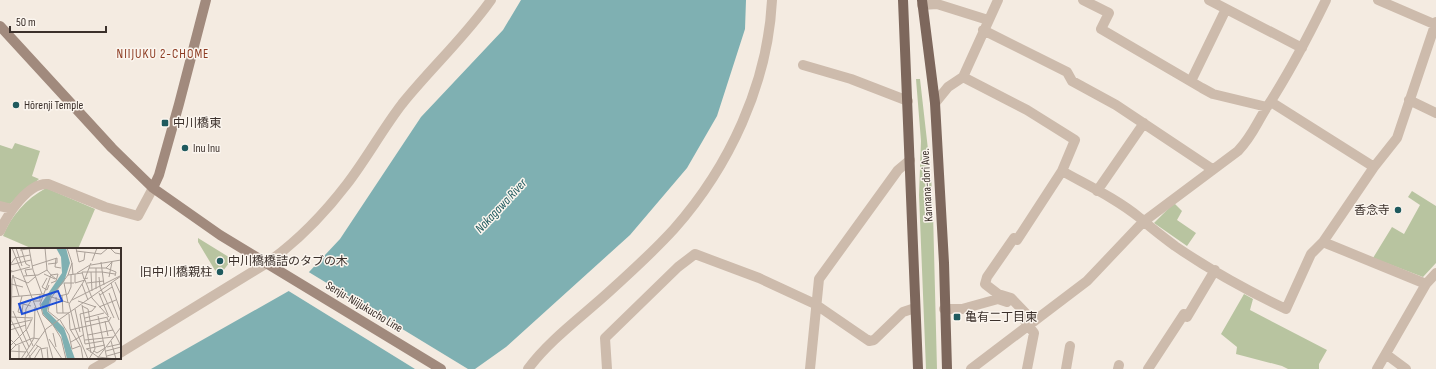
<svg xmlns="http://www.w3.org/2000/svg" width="1436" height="369" font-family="'Sofia Sans Condensed','Noto Sans JP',sans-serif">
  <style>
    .green { fill: #b8c4a0 }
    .water { fill: #7fb0b2 }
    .pier { fill: #f4ebe1 }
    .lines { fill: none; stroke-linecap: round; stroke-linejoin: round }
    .minor { stroke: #cdbbac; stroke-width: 10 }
    .tertiary { stroke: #cdbbac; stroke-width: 10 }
    .secondary { stroke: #a18a7d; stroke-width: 10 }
    .primary { stroke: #7d675c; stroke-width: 10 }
    .poi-dot { fill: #1f5a5e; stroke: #fbf5ee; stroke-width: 1.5 }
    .labels { text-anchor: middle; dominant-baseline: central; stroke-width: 3; stroke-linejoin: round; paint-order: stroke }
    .poi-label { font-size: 12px; fill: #3b302b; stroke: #fbf5ee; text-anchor: start }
    .street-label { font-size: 12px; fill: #3b302b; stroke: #fbf5ee }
    .neighbourhood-label { font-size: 13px; letter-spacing: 1px; fill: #8c3b22; stroke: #fbf5ee }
    .water-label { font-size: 13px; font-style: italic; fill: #1f5a5e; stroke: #fbf5ee }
    .inset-road { fill: none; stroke: #aaa098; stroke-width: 1 }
    .view { fill: #1d4ed8; fill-opacity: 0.15; stroke: #1d4ed8; stroke-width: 2 }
    .inset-edge { fill: none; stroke: #3b302b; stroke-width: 2 }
  </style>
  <rect width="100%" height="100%" fill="#f4ebe1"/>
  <!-- green -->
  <path class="green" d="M916,79H920L931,176L933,212L937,369H926L919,195L921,141Z
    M15,143L40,151L32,176L39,179L10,204L0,202V145L12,149Z
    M46,188L95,209L78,249H33L3,236C11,216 26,199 46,188Z
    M1412,191L1436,206V263L1423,277L1373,258L1392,227L1404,234L1420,205L1408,197Z
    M1174,203L1182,211L1177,220L1196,233L1187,246L1154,223Z
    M198,238L232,259L220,275L216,272L198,242Z
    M1244,294L1253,299L1250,310L1327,350L1319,364V369H1288L1282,366L1236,354L1237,347L1221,334Z"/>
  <!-- water -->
  <path class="water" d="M521,0H746L745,29L717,116L687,168L630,235L506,347L475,369H151L294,288L340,239L421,117L503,30Z"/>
  <!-- pier -->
  <path class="pier" d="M307,271L468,369H415L287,290L293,287Z"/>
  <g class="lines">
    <!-- minor -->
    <path class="minor" d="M1083,0L1109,13L1101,29L1202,88L1213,94L1267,107
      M1209,0L1302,48
      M1378,0L1436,25
      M922,5L937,4L988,20
      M983,30L1067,72L1072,81L1116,105L1212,169
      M803,65L851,79L908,101
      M963,77L1027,110L1075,140L1062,171L1017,240L1014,238L987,277L985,284L998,294L1011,298L1033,321
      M1191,81L1226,9
      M1409,100L1436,113
      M1271,102L1374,167
      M935,103L948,87L963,77L998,0
      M1062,171C1087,185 1117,199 1140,218C1151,228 1163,237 1175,246C1210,270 1248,291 1286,309L1311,254L1323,242L1374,167L1397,138L1436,22
      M1097,191L1144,123
      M0,206L12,209
      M0,231C7,215 28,182 48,184L105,207L138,216L153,188
      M1323,242L1426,284
      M267,263C298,241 324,214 347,184C367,158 382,130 402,104C431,68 465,37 491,0
      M944,309H962L998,299L1007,302
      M1187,317L1215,270
      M1025,321L1034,333L1027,369
      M1387,355L1406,369
      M528,369C549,340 584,315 611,290C632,271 654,251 674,229C729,167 768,84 772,0
      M607,369L605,338L678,267L695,254L759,278L815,304L869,341L874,340L903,312L915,308
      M810,369L819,279L898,170L910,160
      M971,369L1087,281L1143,222L1238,151C1253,135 1256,124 1267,107C1289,73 1308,37 1326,0
      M1066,369L1070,346
      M1118,369L1119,365
      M1148,369L1184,314
      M1377,369L1426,284L1436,273"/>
    <!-- tertiary -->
    <path class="tertiary" d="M120,353L267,263
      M93,369L112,358"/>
    <!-- secondary -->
    <path class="secondary" d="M0,26L112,148L153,188L220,235L441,369
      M153,188L159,175L179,104L206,0"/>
    <!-- primary -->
    <path class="primary" d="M903,0L918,369
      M922,0L935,103L944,263L947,369"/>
  </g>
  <!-- markers -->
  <g class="poi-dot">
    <circle cx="16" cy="105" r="4"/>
    <rect x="161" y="119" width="8" height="8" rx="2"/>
    <circle cx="185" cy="148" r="4"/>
    <circle cx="1398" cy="210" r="4"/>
    <circle cx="220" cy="261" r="4"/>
    <circle cx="220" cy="272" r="4"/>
    <rect x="953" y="313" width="8" height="8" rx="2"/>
  </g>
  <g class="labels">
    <!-- poi labels -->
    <g class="poi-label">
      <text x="24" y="105">Hōrenji Temple</text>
      <text x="173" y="123">中川橋東</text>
      <text x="193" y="148">Inu Inu</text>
      <text x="1390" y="210" text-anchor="end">香念寺</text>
      <text x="228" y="261">中川橋橋詰のタブの木</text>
      <text x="212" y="272" text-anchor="end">旧中川橋親柱</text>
      <text x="965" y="317">亀有二丁目東</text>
    </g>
    <!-- street labels -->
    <g class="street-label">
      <text transform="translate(927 185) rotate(-93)">Kannana-dori Ave.</text>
      <text transform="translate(364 307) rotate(31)">Senju-Niijukucho Line</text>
    </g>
    <!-- neighbourhood labels -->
    <g class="neighbourhood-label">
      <text x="163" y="54">NIIJUKU 2-CHOME</text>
    </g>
    <!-- water labels -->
    <g class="water-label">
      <text transform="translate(501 206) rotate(-47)">Nakagawa River</text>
    </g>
  </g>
  <!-- overview -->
  <g transform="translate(10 248)">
    <rect width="111" height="111" fill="#f4ebe1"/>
    <path d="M46,0H56L60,15L54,34L41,48L37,63L54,80L65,111H57L51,87L33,66L31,56L52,25L51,9Z" fill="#7fb0b2"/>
    <path class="inset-road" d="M2,0L35,82L43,111M6,0L12,18M11,0L16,16L20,18M19,0L23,22L32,46M35,0L37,22L41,27L48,26L46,33L41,35M57,0L62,15L63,27M66,0L69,14L74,12L75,4M100,0L105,5L111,6M10,2L25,0M66,3L91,6L98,0M46,10L45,19L51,20M82,13L87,0M91,14L94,37M0,17L5,10L20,7M0,17L21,12M81,17L111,12M22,18L47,10V15L38,16M79,20H96L102,14M86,20V41M96,20L106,24L105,28M2,22L1,24L20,19M81,24L82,43M92,24L105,26M67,25L80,17M34,26L45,31M65,26V35L75,32M58,27L62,15M14,28L28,27L37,22M17,28L15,22L22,21M4,29L18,35L25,29M89,29L90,39L104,70M99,29L102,14M37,30L32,39L37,42L39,37M78,30L74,31L72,24H92M2,31L1,72L21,111M2,31L3,27L9,48M75,32L82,50L99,69M105,34L111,47M77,35L94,33M101,35L111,65M1,36L13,39M72,36L78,52M89,45L98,67M99,45L109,72M52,47L53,65M90,47L102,39M12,48L8,64L15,66M49,48L58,46L61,39V27M0,49L33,46L59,55M46,49L47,65H59M22,51L16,61L15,71L16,81L23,98M62,52L110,28M24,53H30V46M68,53L86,59M58,55L54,35H64M72,57L81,105M72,58L78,61L85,101L79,111M86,58L82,63L70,66L75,96L93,93M89,59L106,52M65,61L70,84M3,63L19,99L11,111M12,65L13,56L21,58M59,66L60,81L71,99L73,111M88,68L97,111M1,69L23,70M75,70L94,65M97,70L111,98M49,72L38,63L41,50L58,27L72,25M50,72L59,87L62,101L70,98M95,73L98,88M75,74L98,69M0,77L21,72M43,77L33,67L30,56L41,27L46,31M43,77L51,90L56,111M0,82L16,77M60,82L99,73L101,69M43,85L46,99M78,87L103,82M0,91L6,97L23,90L29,91M39,91L52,111M75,92L104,89M101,93L106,111M61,94L73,87M26,97L31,100L33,111M0,98L17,81L22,71M19,99L24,90L25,59M37,99L38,111M97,99L110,96M76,101L95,97M77,101L88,109L106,111M0,103L16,104M84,103L87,105L95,100M96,103L111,99M97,108L111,104M0,111V103L6,97M9,111V97M15,111L36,81L111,28M18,111L28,98M24,111L30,101L36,100M78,111L65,80L59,56L74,33L81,15M87,111L111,79"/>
    <path class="view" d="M48,43L52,53L12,66L9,56Z"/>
    <rect width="111" height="111" class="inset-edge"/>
  </g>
  <!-- scale -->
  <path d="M10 26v6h96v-6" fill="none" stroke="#3b302b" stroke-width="2"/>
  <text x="16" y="26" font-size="12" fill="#3b302b" stroke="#fbf5ee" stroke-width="3" paint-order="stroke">50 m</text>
</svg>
